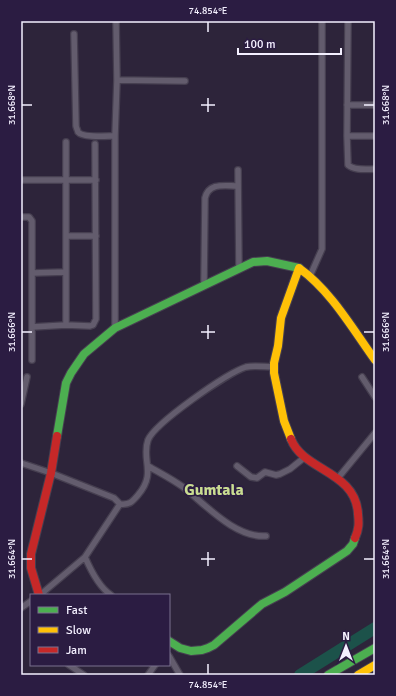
<svg xmlns="http://www.w3.org/2000/svg" width="396" height="696" font-family="Signika,sans-serif">
  <style>
    .lines { fill: none; stroke-linecap: round; stroke-linejoin: round }
    .river { stroke: #1c524a; stroke-width: 12 }
    .street-casing { stroke: #463f50; stroke-width: 8 }
    .fast-casing { stroke: #463f50; stroke-width: 10 }
    .slow-casing { stroke: #463f50; stroke-width: 10 }
    .jam-casing { stroke: #463f50; stroke-width: 10 }
    .street { stroke: #635c6d; stroke-width: 5.5 }
    .fast { stroke: #4caf50; stroke-width: 8 }
    .slow { stroke: #ffc107; stroke-width: 8 }
    .jam { stroke: #c62828; stroke-width: 8 }
    .ticks { fill: none; stroke: #f4f0ff; stroke-width: 1.5 }
    .labels { text-anchor: middle; dominant-baseline: central; stroke-width: 3.5; stroke-linejoin: round; paint-order: stroke }
    .quarter-label { font-size: 16px; font-weight: bold; fill: #c9dc91; stroke: #2b1c42 }
    .neatline { fill: none; stroke: #f4f0ff; stroke-width: 1.5 }
    .ticks-label { font-size: 10px; text-anchor: middle; fill: #f4f0ff }
  </style>
  <rect width="100%" height="100%" fill="#2d243a"/>
  <g class="lines">
    <!-- river -->
    <path class="river" d="M300,675L375,628"/>
    <!-- street casing -->
    <g class="street-casing">
      <path id="street" d="M348,21L347,136L348,165C355,171 367,169 375,169
        M74,34L76,126C76,127 78,131 78,132C83,138 107,136 115,136
        M117,80L185,81
        M347,105H375
        M347,136H375
        M66,142V236
        M238,170L239,269
        M21,180H96
        M21,217H29L32,221V360
        M32,273L66,272
        M310,276L322,249V21
        M204,284L205,198C209,182 225,186 238,186
        M66,325L90,326L93,325L96,319L95,144
        M32,327L66,325V236H96
        M115,328V136L117,80L116,21
        M362,377L375,397
        M21,404L27,377
        M21,463L51,473L114,498L120,504L85,557C91,571 99,587 111,595
        M148,466C160,473 172,479 183,487C206,505 235,538 266,536
        M237,466L251,477L257,478L265,472L276,475L280,474L290,469L305,457
        M338,478L375,433
        M120,504C130,505 132,502 138,495C157,473 141,460 148,440C155,423 227,373 246,367C254,365 265,367 273,367
        M40,595L85,557
        M21,608L31,601
        M169,656L180,675
        M69,665L84,675
        M148,675L155,665"/>
    </g>
    <!-- fast casing -->
    <g class="fast-casing">
      <path id="fast" d="M57,436L66,383L71,373L84,354L115,328L253,262L267,261L299,268
        M169,641L180,648L191,651L202,650L208,648L214,645L262,604L285,592L347,551L353,544L355,538
        M328,675L375,648"/>
    </g>
    <!-- slow casing -->
    <g class="slow-casing">
      <path id="slow" d="M291,439L284,421L274,373V363L278,346L281,318L299,268C331,291 352,328 375,360
        M358,675L375,665"/>
    </g>
    <!-- jam casing -->
    <g class="jam-casing">
      <path id="jam" d="M291,439C303,471 356,471 358,514C359,523 359,529 355,538
        M39,595L31,568V554L51,473L57,436"/>
    </g>
    <!-- street -->
    <use href="#street" class="street"/>
    <!-- fast -->
    <use href="#fast" class="fast"/>
    <!-- slow -->
    <use href="#slow" class="slow"/>
    <!-- jam -->
    <use href="#jam" class="jam"/>
  </g>
  <!-- ticks -->
  <path class="ticks" d="M208,22V32M208,98V112M22,105H32M201,105H215M364,105H374M208,325V339M22,332H32M201,332H215M364,332H374M208,552V566M22,559H32M201,559H215M364,559H374M208,664V674"/>
  <g class="labels">
    <!-- quarter labels -->
    <g class="quarter-label">
      <text x="214" y="490">Gumtala</text>
    </g>
  </g>
  <!-- border -->
  <rect width="396" height="696" fill="none" stroke="#2b1c42" stroke-width="44"/>
  <!-- legend -->
  <rect x="30" y="594" width="140" height="72" fill="#2b1c42" stroke="#7b718e"/>
  <rect x="38" y="607" width="20" height="6" fill="#4caf50" stroke="#7b718e"/>
  <text x="66" y="614" font-size="12" fill="#f4f0ff">Fast</text>
  <rect x="38" y="627" width="20" height="6" fill="#ffc107" stroke="#7b718e"/>
  <text x="66" y="634" font-size="12" fill="#f4f0ff">Slow</text>
  <rect x="38" y="647" width="20" height="6" fill="#c62828" stroke="#7b718e"/>
  <text x="66" y="654" font-size="12" fill="#f4f0ff">Jam</text>
  <!-- north arrow -->
  <g transform="translate(346 646)" stroke="#2b1c42" stroke-width="3" paint-order="stroke">
  <path d="M0-3L7 15L0 10L-7 15Z" fill="#f4f0ff"/>
  <text y="-6" font-size="11" font-weight="bold" text-anchor="middle" fill="#f4f0ff">N</text>
  </g>
  <!-- scale -->
  <path d="M238 48v6h103v-6" fill="none" stroke="#f4f0ff" stroke-width="2"/>
  <text x="244" y="48" font-size="12" fill="#f4f0ff" stroke="#2b1c42" stroke-width="3" paint-order="stroke">100 m</text>
  <rect x="22" y="22" width="352" height="652" class="neatline"/>
  <g class="ticks-label">
    <text x="208" y="14">74.854°E</text>
    <text transform="translate(11 105) rotate(-90)" y="4">31.668°N</text>
    <text transform="translate(385 105) rotate(-90)" y="4">31.668°N</text>
    <text transform="translate(11 332) rotate(-90)" y="4">31.666°N</text>
    <text transform="translate(385 332) rotate(-90)" y="4">31.666°N</text>
    <text transform="translate(11 559) rotate(-90)" y="4">31.664°N</text>
    <text transform="translate(385 559) rotate(-90)" y="4">31.664°N</text>
    <text x="208" y="688">74.854°E</text>
  </g>
</svg>
